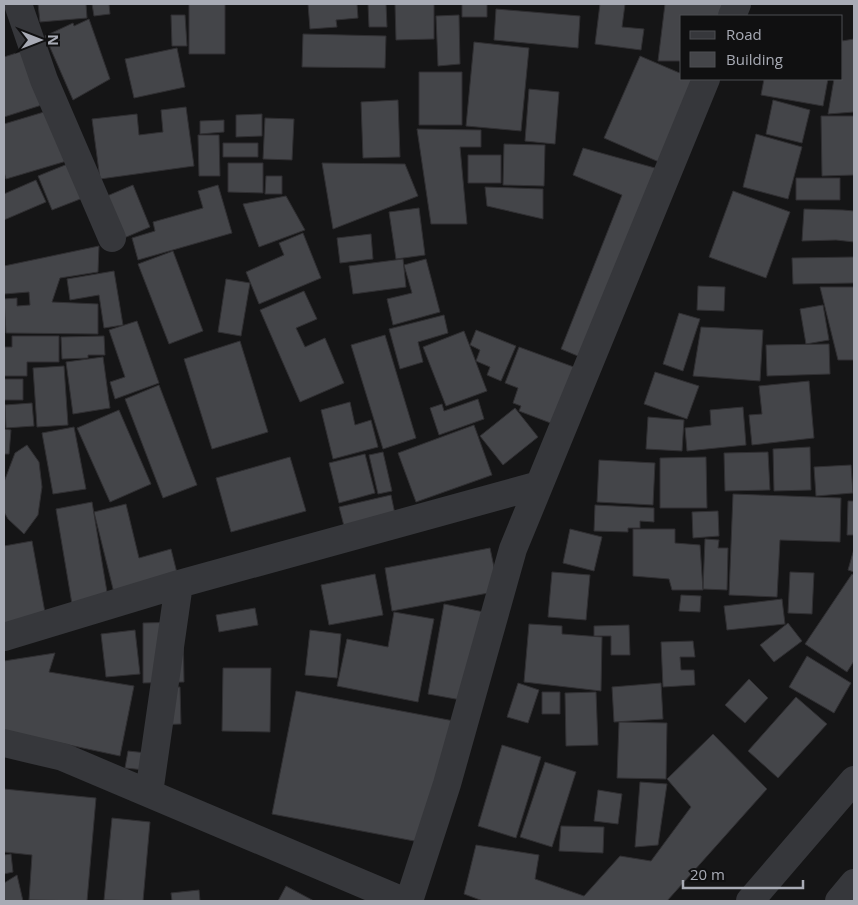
<svg xmlns="http://www.w3.org/2000/svg" width="858" height="905" font-family="'Open Sans',sans-serif">
  <style>
    .building { fill: #444549; stroke: #302f32 }
    .lines { fill: none; stroke-linecap: round; stroke-linejoin: round }
    .minor { stroke: #36373b; stroke-width: 28 }
  </style>
  <rect width="100%" height="100%" fill="#151516"/>
  <!-- building -->
  <path class="building" d="M38,4H86L87,18L40,22Z
    M92,4H109L110,14L94,16Z
    M189,4H225V54H189Z
    M308,4H357L358,18L336,20L337,27L310,29Z
    M368,4H386L387,27H369Z
    M395,4H434V39L396,40Z
    M462,4H487V17H462Z
    M600,4H625L622,27L644,29L641,50L595,44Z
    M665,4H726L724,16H682V61H658Z
    M496,9L580,16L578,48L494,40Z
    M171,15H185L187,46H172Z
    M459,15L460,64L438,66L436,16Z
    M89,19L110,79L73,100L45,36L73,23L74,26Z
    M303,34L386,36L385,68L302,67Z
    M854,39V112L828,114L834,79H842V41Z
    M474,42L529,48L521,131L466,126Z
    M177,48L185,87L134,98L125,59Z
    M29,49L45,104L4,117V57Z
    M640,56L682,74V79H692L675,169L604,138Z
    M419,72H462V125H419Z
    M764,79H828L823,106L761,95Z
    M529,89L559,92L555,144L525,141Z
    M398,100L400,157L363,158L361,102Z
    M773,100L810,110L802,143L766,134Z
    M186,107L194,166L100,179L92,119L137,114L139,135L163,132L161,110Z
    M54,109L70,160L6,179L4,172V124Z
    M262,114V136L236,137V115Z
    M821,116H854V175L822,176Z
    M265,118L294,119L292,160L263,159Z
    M224,120V132L200,134V121Z
    M417,129L481,130V147H460L467,224H431Z
    M756,134L802,147L788,199L743,187Z
    M198,135H219L220,176H199Z
    M223,143H258V157H223Z
    M504,144L545,145L544,186L503,185Z
    M583,148L673,173L597,364L561,349L622,195L573,175Z
    M468,155H501V183H468Z
    M75,161L88,196L52,210L38,176Z
    M228,163H263V193L228,192Z
    M322,163L405,164L418,196L333,229Z
    M266,176H282V194H265Z
    M796,178H840V200H796Z
    M36,180L46,202L4,220V194Z
    M133,185L150,227L124,238L107,196Z
    M218,185L232,233L138,260L132,238L155,231L153,222L203,208L198,191Z
    M485,187L543,189V219L487,206Z
    M733,191L790,212L766,278L709,257Z
    M286,196L305,230L259,247L243,204Z
    M419,208L425,255L396,259L389,212Z
    M804,209L843,210L854,211V242L836,240L802,241Z
    M303,233L321,278L259,304L246,272L284,255L279,243Z
    M371,234L373,259L340,263L337,238Z
    M99,246L98,272L60,278L52,302L98,304V334L6,333L4,299L17,298V306L30,305L29,292L4,294V266Z
    M173,251L203,331L169,344L138,264Z
    M854,257V283L793,284L792,258Z
    M403,259L406,287L353,294L349,266Z
    M426,259L440,312L393,325L387,299L412,293L404,265Z
    M114,271L123,325L104,328L99,295L70,300L67,279Z
    M226,279L250,283L241,336L218,332Z
    M698,286L725,287L724,311L697,310Z
    M820,287H854V360H838Z
    M304,291L317,319L296,328L305,347L325,338L344,383L300,402L260,310Z
    M823,305L829,340L806,344L800,309Z
    M679,313L700,319L683,371L663,364Z
    M444,315L448,333L418,342L423,362L400,369L389,329Z
    M137,321L159,383L115,399L110,382L125,377L109,330Z
    M701,327L763,330L760,381L693,376Z
    M476,330L516,346L501,381L487,375L490,367L476,361L480,350L470,345Z
    M464,331L487,391L446,406L423,347Z
    M385,335L416,438L383,449L351,345Z
    M12,336H59V362H27V376H4V347H12Z
    M104,336L105,355H88V358L62,359L61,337Z
    M240,341L268,432L212,449L184,359Z
    M829,344L830,374L767,376L766,345Z
    M519,347L582,370L561,427L519,411L521,406L513,403L518,388L505,383Z
    M103,357L110,408L73,414L66,362Z
    M64,366L68,425L37,427L33,368Z
    M655,372L699,386L687,419L644,404Z
    M4,379H23V400H4Z
    M809,381L814,438L752,445L749,415L762,414L759,386Z
    M159,385L197,485L163,498L125,399Z
    M478,399L484,419L439,435L430,408L442,404L444,411Z
    M350,402L355,425L371,420L378,447L333,459L321,410Z
    M32,403L34,426L6,428L5,405Z
    M743,407L746,445L687,451L685,428L711,425L710,410Z
    M515,408L538,437L503,465L480,436Z
    M119,410L151,484L110,502L77,428Z
    M648,417L684,420L682,451L646,449Z
    M474,425L492,475L416,502L398,453Z
    M74,427L86,489L53,494L42,433Z
    M4,429L11,430L9,454H4Z
    M27,445L39,462L42,487L38,515L24,534L8,519L4,512V482L15,453Z
    M810,447L811,490L774,491L773,449Z
    M383,452L392,491L378,494L369,455Z
    M768,452L770,490L725,491L724,453Z
    M365,454L375,493L339,503L329,463Z
    M290,457L306,511L231,532L216,478Z
    M706,457L707,508H660V458Z
    M599,460L655,463L653,505L597,502Z
    M851,465L853,493L816,496L814,467Z
    M733,494L841,498L840,542L780,540L777,597L729,595Z
    M391,495L395,514L344,526L339,507Z
    M848,501H854V535H847Z
    M92,502L110,610L74,616L56,509Z
    M126,504L139,558L171,549L181,589L117,605L94,512Z
    M595,505L654,508V522L640,521V528H628V532L594,531Z
    M718,511L719,536L693,538L692,512Z
    M570,529L602,537L594,571L563,563Z
    M633,529H675V543L700,545L703,590H672L669,579L633,576Z
    M705,539L719,540L718,548H728L727,590L703,589Z
    M32,541L46,618L4,626V546Z
    M490,548L499,591L392,611L385,568Z
    M854,549V572L848,570Z
    M552,572L590,575L586,620L548,617Z
    M790,572L814,573L812,614L788,613Z
    M375,574L383,615L329,625L321,585Z
    M852,574L854,575V661L847,672L805,644Z
    M681,595L701,596L700,612L679,611Z
    M782,599L785,624L727,630L724,606Z
    M444,604L489,613L472,702L428,694Z
    M255,608L258,625L219,632L216,615Z
    M394,612L434,619L418,702L337,686L347,639L388,647Z
    M183,622L184,682L143,683V623Z
    M788,623L802,641L774,662L760,645Z
    M529,624L562,626V634L602,637L601,691L524,682Z
    M629,625L630,655H611V636H594V626Z
    M135,630L140,674L106,677L101,634Z
    M310,630L341,634L337,678L305,675Z
    M693,641L695,657H680L681,670H694L695,685L663,687L661,642Z
    M55,653L49,672L134,686L120,756L4,731V661Z
    M807,656L851,683L834,713L789,687Z
    M223,668H271L270,732L222,731Z
    M749,679L768,698L745,723L725,705Z
    M518,683L539,690L528,723L507,717Z
    M661,683L663,719L614,722L612,687Z
    M180,687L181,724L151,725V688Z
    M296,691L454,721L430,844L272,814Z
    M542,692H560V714H542Z
    M596,692L598,745L566,746L565,693Z
    M796,697L827,724L778,778L748,751Z
    M619,722L667,723L666,779L617,778Z
    M713,734L767,789L667,901H483L464,894L476,845L539,855L535,879L584,896L620,856L651,861L691,807L667,779Z
    M502,745L541,757L516,838L478,826Z
    M128,751L147,753L145,770L125,768Z
    M545,762L576,772L552,847L520,837Z
    M640,782L667,784L658,845L635,847Z
    M4,789L96,798L87,901L29,900L32,855L4,852Z
    M598,790L622,794L618,824L594,821Z
    M112,818L150,822L143,901L104,900Z
    M561,826L604,827L603,853L559,851Z
    M11,854L13,872L4,874V855Z
    M17,875L23,901H4V883Z
    M286,886L314,901H278Z
    M199,890L200,901H172L171,893Z"/>
  <g class="lines">
    <!-- minor -->
    <path class="minor" d="M18,4L44,80L112,238
      M732,16L737,4
      M4,637L179,584L539,485
      M4,743L63,757L403,901
      M149,793L179,584
      M409,901L447,784L513,549L706,79
      M750,901L854,780
      M839,901L854,883"/>
  </g>
  <!-- border -->
  <rect width="858" height="905" fill="none" stroke="#a8abb5" stroke-width="10"/>
  <!-- legend -->
  <rect x="680" y="15" width="162" height="65" fill="#101011" stroke="#4d4e53"/>
  <rect x="690" y="31" width="25" height="8" fill="#36373b" stroke="#4d4e53"/>
  <text x="726" y="40" font-size="15" fill="#a8abb5">Road</text>
  <rect x="690" y="52" width="25" height="15" fill="#444549" stroke="#4d4e53"/>
  <text x="726" y="65" font-size="15" fill="#a8abb5">Building</text>
  <!-- north arrow -->
  <g transform="translate(40 40) rotate(90)" stroke="#101011" stroke-width="4" paint-order="stroke">
  <path d="M0-4L9 19L0 12L-9 19Z" fill="#a8abb5"/>
  <text y="-8" font-size="14" font-weight="bold" text-anchor="middle" fill="#a8abb5">N</text>
  </g>
  <!-- scale -->
  <path d="M683 880v8h120v-8" fill="none" stroke="#a8abb5" stroke-width="2.5"/>
  <text x="690" y="880" font-size="15" fill="#a8abb5" stroke="#101011" stroke-width="4" paint-order="stroke">20 m</text>
</svg>
